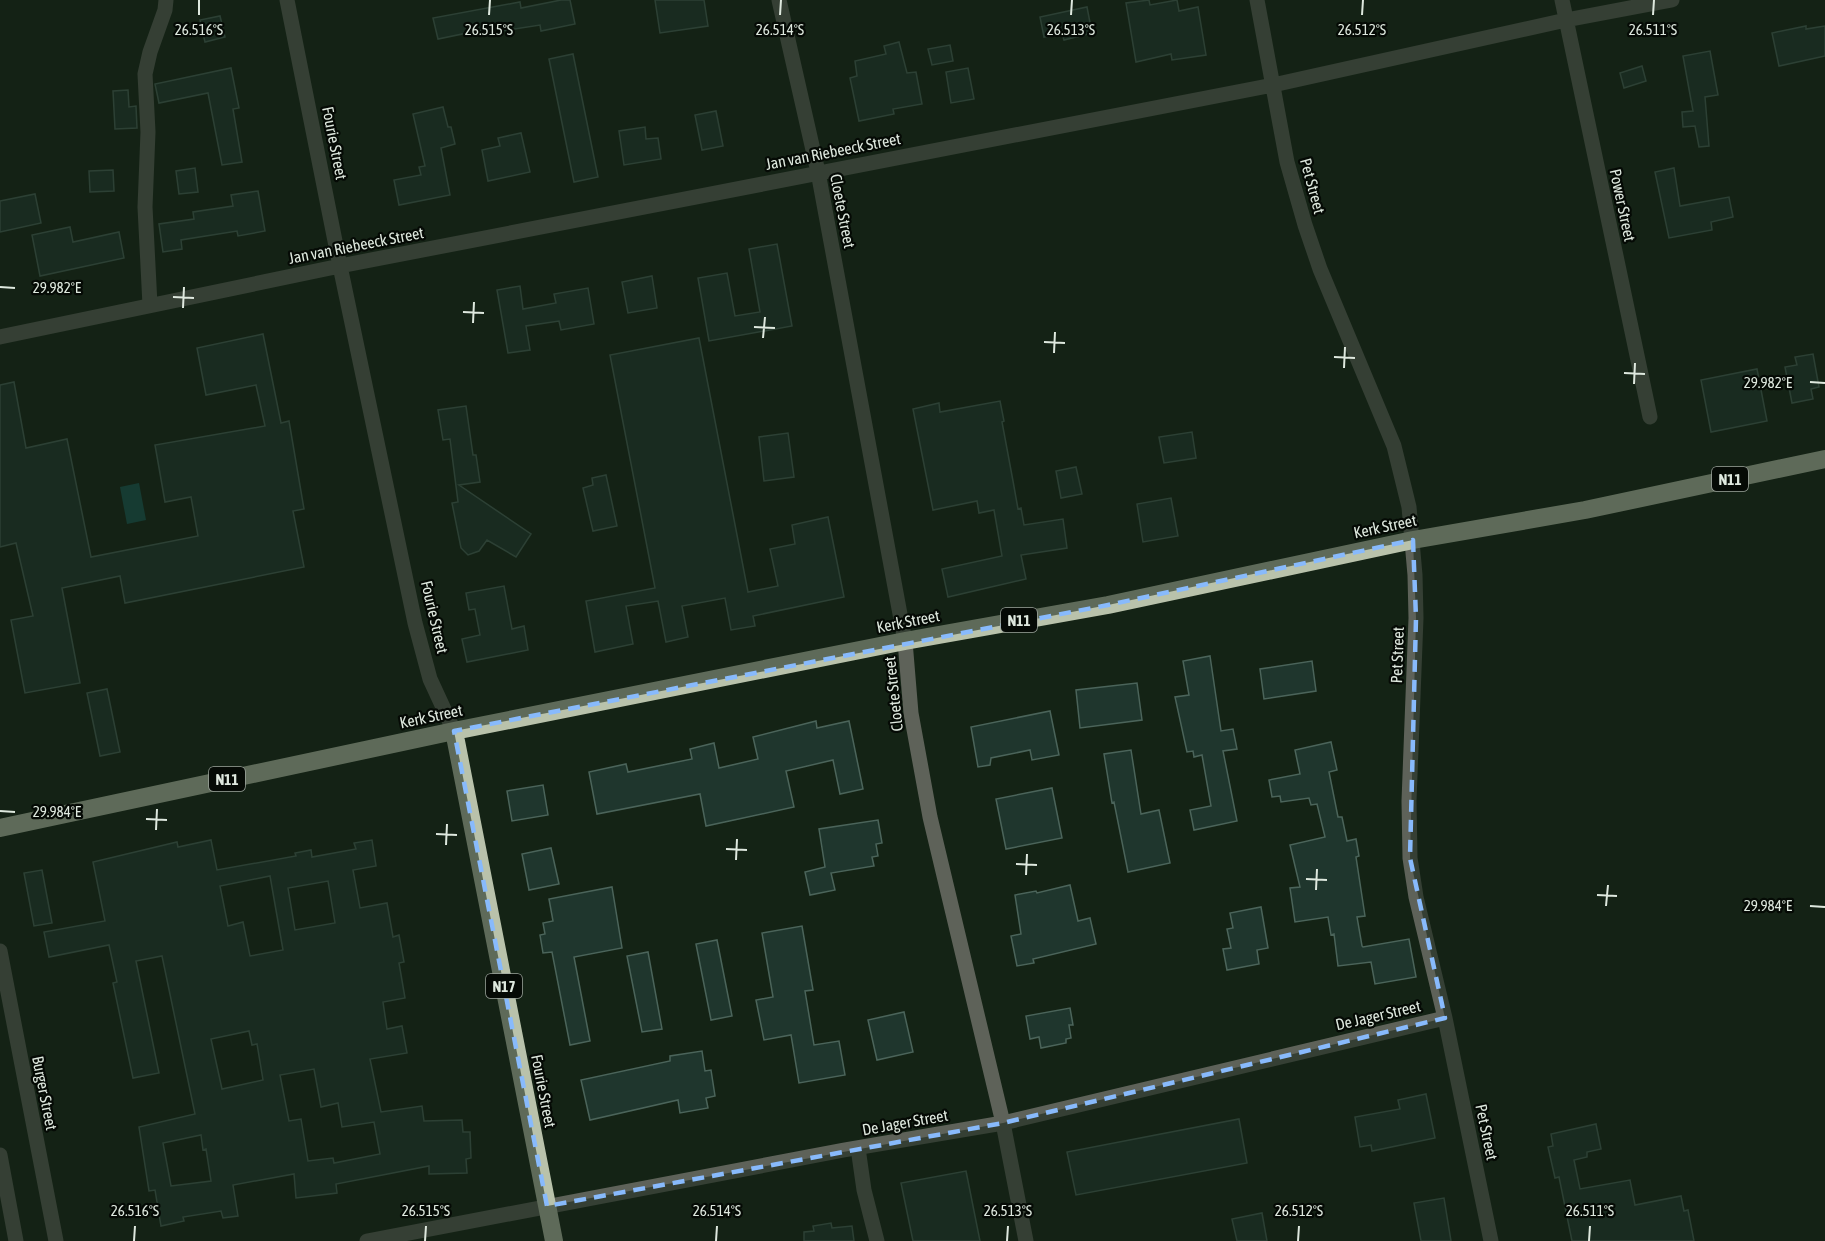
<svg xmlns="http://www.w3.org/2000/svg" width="1825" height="1241" font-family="'Asap Condensed',sans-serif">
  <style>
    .water { fill: #195a56 }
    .building { fill: #1f362d; stroke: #4b645a; stroke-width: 1.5; fill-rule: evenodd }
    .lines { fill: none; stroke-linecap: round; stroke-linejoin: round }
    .minor { stroke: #5e6259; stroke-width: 15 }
    .highway { stroke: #b9c2ab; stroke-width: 18 }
    .marked { fill: none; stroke: #88bafc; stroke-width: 4.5; stroke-dasharray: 12 8; stroke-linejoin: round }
    .ticks { fill: none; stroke: #dee8de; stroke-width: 2 }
    .labels { text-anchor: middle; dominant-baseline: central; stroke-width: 4.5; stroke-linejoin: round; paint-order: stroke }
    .shield { fill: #050a05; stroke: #9da59d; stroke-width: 1.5 }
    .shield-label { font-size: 15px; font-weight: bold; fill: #dee8de }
    .street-label { font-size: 16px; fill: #dee8de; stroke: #050a05 }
    .ticks-label { font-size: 15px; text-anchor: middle; fill: #dee8de; stroke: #050a05; stroke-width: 4.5; stroke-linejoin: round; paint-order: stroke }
  </style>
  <rect width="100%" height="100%" fill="#142315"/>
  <!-- water -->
  <path class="water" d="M139,483L146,520L127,524L120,487Z"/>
  <!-- building -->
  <path class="building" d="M561,0H570L575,24L541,31L540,25L502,31L501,26L438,39L433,18L520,2L521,8Z
    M655,0H704L708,26L660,33Z
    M1149,0L1150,5L1177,0L1179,11L1198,7L1206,55L1172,60L1171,54L1136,62L1126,3Z
    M1087,7L1092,33L1064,40L1062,33L1044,37L1040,17Z
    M220,16L225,37L205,42L200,20Z
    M1806,26V29L1825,26V56L1779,66L1772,33Z
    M899,42L907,73L916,72L922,104L893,109L894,114L859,121L850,78L857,76L855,61L886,54L884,46Z
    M950,45L953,61L932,65L928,49Z
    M1710,51L1718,95L1705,97L1709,146L1699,147L1695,126L1683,127L1682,112L1693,111L1683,56Z
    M573,54L598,177L574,182L549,59Z
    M1642,66L1646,81L1624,88L1620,73Z
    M231,68L239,108L233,109L242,162L222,165L208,93L159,103L155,84Z
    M968,68L974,99L951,103L946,72Z
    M128,90L129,107L136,106L137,128L115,129L113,91Z
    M443,107L448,127H451L455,144L441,148L450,195L399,205L394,180L421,175L419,167L425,166L413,114Z
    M716,111L723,146L702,150L695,115Z
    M645,127L646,139L658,138L661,159L624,165L619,131Z
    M521,133L530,172L488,181L482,150L500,146L498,138Z
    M195,168L198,192L179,194L176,171Z
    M1674,168L1680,206L1729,197L1733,217L1711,222L1712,230L1669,238L1655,172Z
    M113,170L114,191L90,192L89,171Z
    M258,191L265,231L238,236L237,231L181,240L182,249L163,252L159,224L194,219L193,212L233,206L231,195Z
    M35,194L41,223L0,232V201Z
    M70,227L73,242L119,232L124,258L40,276L32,235Z
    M777,244L792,326L709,341L698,278L727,273L735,316L760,312L749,249Z
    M652,276L657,308L628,313L622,282Z
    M520,286L523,309L556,303L554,294L588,288L594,324L561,330L559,321L526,326L530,350L508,353L497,290Z
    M263,334L281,423L289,421L304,509L293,511L304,567L125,603L120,576L62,588L80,683L25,693L11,620L33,616L16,543L0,547V385L14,382L26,448L67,439L91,557L198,536L191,497L165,502L155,445L265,426L256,385L206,395L197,348Z
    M699,338L748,592L778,586L770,549L795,544L792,525L828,517L844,597L753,616L755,626L731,630L725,598L682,606L688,637L666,642L658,601L626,606L633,644L595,652L586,601L655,588L610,355Z
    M1813,354L1819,387L1811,389L1813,399L1792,403L1785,367L1797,365L1795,357Z
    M1757,369L1767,421L1711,432L1701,380Z
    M1000,401L1004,421L1002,422L1013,481L1018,509L1021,508L1024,525L1063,519L1067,548L1021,555L1026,579L948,597L942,569L1002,556L994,510L979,513L977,501L933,510L913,409L939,403L940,412Z
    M466,406L473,455H476L480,482L459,485L531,534L516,557L487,540L479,551L468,555L461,548L452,503L458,502L450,439L443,440L438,410Z
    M1192,432L1196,458L1164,463L1159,437Z
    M788,433L794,477L764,481L759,437Z
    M1076,467L1082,494L1061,498L1056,471Z
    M606,475L617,526L593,531L583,488L593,485L592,478Z
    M1171,498L1178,536L1143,542L1137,504Z
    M504,586L512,629L524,626L528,650L467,662L462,639L480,635L475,609L469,610L466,593Z
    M1210,656L1221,731L1233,729L1237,749L1223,751L1237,821L1194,830L1190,810L1211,806L1202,755L1194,757L1193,751L1187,752L1175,697L1189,695L1183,661Z
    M1312,661L1316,691L1264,699L1260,669Z
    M1137,683L1142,720L1080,728L1076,690Z
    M107,689L120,752L100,756L87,693Z
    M1050,711L1059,755L1032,760L1030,750L991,758L990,765L978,767L971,727Z
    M816,721L817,728L849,721L863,789L840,794L833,760L786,771L794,807L706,826L700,794L597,814L589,772L626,764L628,772L692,759L690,749L714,743L719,768L758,759L753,737Z
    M1331,742L1337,770L1329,772L1338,817H1342L1347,841L1356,839L1359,856L1356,857L1365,916L1357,917L1362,946L1363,947L1409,939L1416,977L1375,984L1371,962L1338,966L1334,934L1331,935L1328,917L1295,922L1290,888L1300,887L1290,845L1325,837L1317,804L1311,805L1309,798L1281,802L1280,796L1272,797L1269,780L1300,774L1295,750Z
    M1131,750L1141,814L1159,810L1170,863L1128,872L1114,802L1112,803L1104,754Z
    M543,785L548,815L512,821L507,791Z
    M1052,788L1062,838L1006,849L996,799Z
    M878,820L882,843L876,844L878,856L872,857L874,866L831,873L835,890L810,895L805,872L825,867L819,829Z
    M211,840L217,870L296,856L295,853L311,850L312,857L356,849L354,843L372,840L376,866L353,870L360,908L387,903L393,937L399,935L404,962L399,963L405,998L383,1002L387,1029L402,1026L407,1053L370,1059L381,1112L422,1106L424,1121L462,1120L463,1132H470L471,1158L466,1159L467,1173L429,1174V1166L336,1184L337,1193L296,1198L294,1174L233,1185L238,1216L223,1218L221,1211L183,1217L184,1221L161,1226L155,1190L149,1191L139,1127L195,1114L162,956L136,961L159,1073L133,1078L113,983L117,982L109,945L49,957L44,932L105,921L93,862L177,842L178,847ZM270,876L283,950L250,956L243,922L228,926L220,886ZM328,881L335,923L295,930L288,888ZM249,1031L252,1045L257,1044L263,1080L222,1089L211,1039ZM314,1069L321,1107L338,1103L342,1127L374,1122L380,1154L334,1163L333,1158L308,1161L301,1119L289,1121L280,1075ZM201,1135L203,1150L206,1149L211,1181L171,1186L163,1143Z
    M551,848L559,884L529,890L522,854Z
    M42,870L52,923L34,926L24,873Z
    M1070,885L1078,921L1090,918L1096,944L1033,959L1034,963L1017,966L1011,936L1021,934L1015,895L1036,891L1037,893Z
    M612,887L622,948L574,957L590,1041L570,1045L552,952L543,953L540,935L545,934L543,923L553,921L549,899Z
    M1261,907L1268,948L1257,950L1259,964L1227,970L1223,949L1231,948L1227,929L1233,928L1230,913Z
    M802,926L813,990L805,991L814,1045L839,1041L845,1075L799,1083L791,1035L764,1040L756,1000L773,997L762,933Z
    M717,940L732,1016L711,1020L696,944Z
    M648,952L662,1029L642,1032L627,956Z
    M1070,1008L1073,1025H1069L1071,1038L1066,1039V1043L1041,1048L1039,1037L1030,1039L1026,1016Z
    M904,1012L913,1052L877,1060L868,1020Z
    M702,1051L705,1071L711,1070L715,1096L706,1098L708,1108L680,1113L678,1100L590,1120L581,1080L670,1061V1056Z
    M1426,1094L1435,1138L1372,1151L1371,1145L1360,1147L1355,1117L1400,1109L1398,1100Z
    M1239,1119L1247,1163L1076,1195L1067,1152Z
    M1596,1124L1601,1149L1587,1152V1157L1574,1160L1580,1189L1630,1180L1635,1205L1681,1196L1684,1211L1688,1210L1694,1241H1572L1559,1177L1555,1178L1548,1147L1553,1146L1551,1134Z
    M966,1171L980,1241H913L901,1183Z
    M1444,1198L1451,1241H1421L1414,1203Z
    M1262,1213L1267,1241H1237L1232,1219Z
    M831,1223L832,1228L852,1226L854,1241H804V1232L814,1231L813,1226Z"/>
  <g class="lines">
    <!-- minor -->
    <path class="minor" d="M287,0L340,266L415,623L430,679L454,731
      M779,0L818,172L905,641L911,713L930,817L1003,1123L1026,1241
      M1257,0L1287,162L1305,225L1320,269L1394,446L1409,507L1415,575L1416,618L1409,801L1410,858L1416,897L1445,1018L1491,1241
      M1562,0L1650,417
      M150,305L145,207L148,132L145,74L150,52L165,10L166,0
      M0,337L340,266L1273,85L1566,20L1672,0
      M0,951L56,1241
      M858,1148L864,1190L877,1241
      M0,1155L16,1241
      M367,1241L844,1150L1003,1123L1445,1018"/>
    <!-- highway -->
    <path class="highway" d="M454,731L554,1241
      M0,828L454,731L905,641L1108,605L1413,540L1585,510L1825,459"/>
  </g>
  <!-- marked area -->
  <path d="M0 0H1825V1241H0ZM1413,540L1416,618L1410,858L1445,1018L1003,1123L547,1206L454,731L1108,605Z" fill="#142315" fill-opacity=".55" fill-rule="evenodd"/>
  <path class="marked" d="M1413,540L1416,618L1410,858L1445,1018L1003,1123L547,1206L454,731L1108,605Z"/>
  <!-- ticks -->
  <path class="ticks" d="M199,15V0M489,15L490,0M780,15L781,0M1071,15L1072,0M1362,15L1363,0M1653,15L1654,0M0,287L15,288M173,297L194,298M183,308L184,287M463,312L484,313M473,323L474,302M754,327L775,328M763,338L765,317M1044,342L1065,343M1054,353L1055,332M1334,357L1355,358M1344,368L1345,347M1624,373L1645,374M1810,382L1825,383M1634,384L1635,363M0,811L15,812M146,819L167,820M156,830L157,809M436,834L457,835M446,845L447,824M726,849L747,850M736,860L737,839M1016,864L1037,865M1026,875L1027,854M1306,879L1327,880M1316,890L1317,869M1597,895L1617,896M1606,906L1608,885M1810,906L1825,907M134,1241L135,1226M425,1241L426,1226M716,1241L717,1226M1007,1241L1008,1226M1298,1241L1299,1226M1589,1241L1590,1226"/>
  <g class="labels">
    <!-- shield labels -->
    <g class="shield">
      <rect x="1712" y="467" width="36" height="24" rx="4.5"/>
      <rect x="1001" y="608" width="36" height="24" rx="4.5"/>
      <rect x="209" y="767" width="36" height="24" rx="4.5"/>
      <rect x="486" y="974" width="36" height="24" rx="4.5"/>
    </g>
    <g class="shield-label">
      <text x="1730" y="479">N11</text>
      <text x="1019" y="620">N11</text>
      <text x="227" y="779">N11</text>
      <text x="504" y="986">N17</text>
    </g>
    <!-- street labels -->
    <g class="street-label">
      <text transform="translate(335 143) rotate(79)">Fourie Street</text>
      <text transform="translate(833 151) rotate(-11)">Jan van Riebeeck Street</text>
      <text transform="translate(1313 186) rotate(75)">Pet Street</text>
      <text transform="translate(1623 205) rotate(78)">Power Street</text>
      <text transform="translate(843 211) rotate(79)">Cloete Street</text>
      <text transform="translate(356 245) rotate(-11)">Jan van Riebeeck Street</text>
      <text transform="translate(1385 526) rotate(-12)">Kerk Street</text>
      <text transform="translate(435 617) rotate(77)">Fourie Street</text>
      <text transform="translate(908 621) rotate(-11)">Kerk Street</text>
      <text transform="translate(1397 655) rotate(-88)">Pet Street</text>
      <text transform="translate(893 694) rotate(-96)">Cloete Street</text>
      <text transform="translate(431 716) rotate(-12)">Kerk Street</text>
      <text transform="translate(1378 1015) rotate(-13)">De Jager Street</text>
      <text transform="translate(544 1091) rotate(79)">Fourie Street</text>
      <text transform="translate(45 1093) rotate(79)">Burger Street</text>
      <text transform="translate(905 1122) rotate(-10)">De Jager Street</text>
      <text transform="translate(1487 1132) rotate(78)">Pet Street</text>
    </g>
  </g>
  <g class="ticks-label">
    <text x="199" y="35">26.516°S</text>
    <text x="489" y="35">26.515°S</text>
    <text x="780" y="35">26.514°S</text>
    <text x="1071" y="35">26.513°S</text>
    <text x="1362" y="35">26.512°S</text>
    <text x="1653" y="35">26.511°S</text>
    <text x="57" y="293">29.982°E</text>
    <text x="1768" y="388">29.982°E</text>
    <text x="57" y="817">29.984°E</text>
    <text x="1768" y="911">29.984°E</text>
    <text x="135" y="1216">26.516°S</text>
    <text x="426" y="1216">26.515°S</text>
    <text x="717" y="1216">26.514°S</text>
    <text x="1008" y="1216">26.513°S</text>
    <text x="1299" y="1216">26.512°S</text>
    <text x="1590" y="1216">26.511°S</text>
  </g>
</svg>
